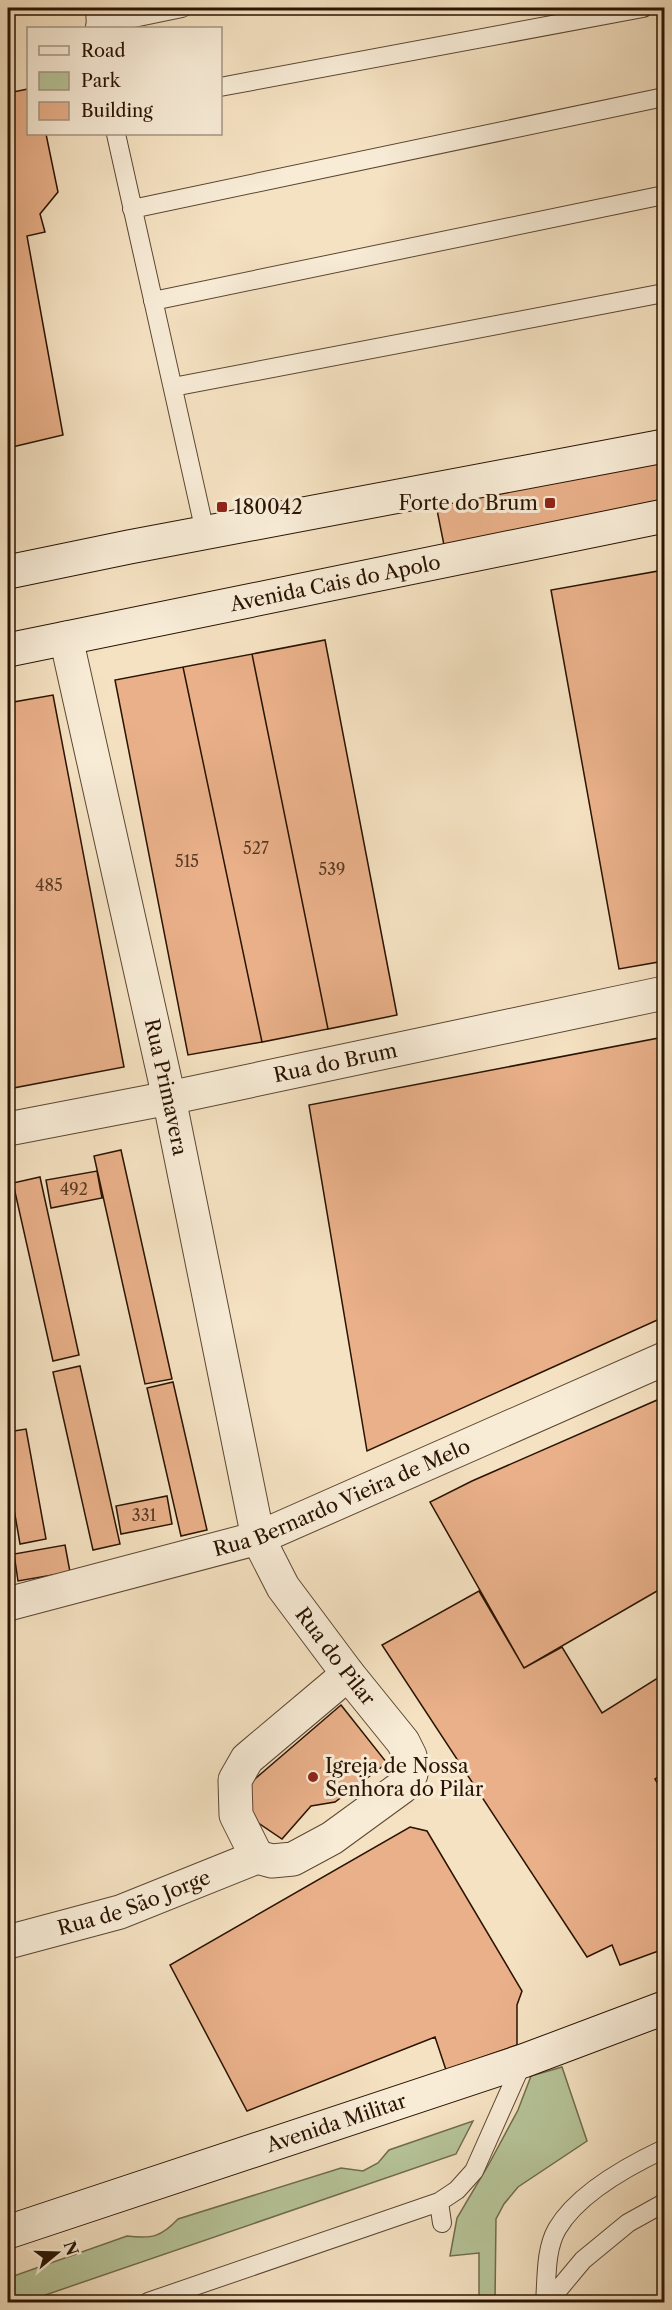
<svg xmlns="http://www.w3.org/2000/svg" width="672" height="2310" font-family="'Libre Caslon Text',serif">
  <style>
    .green { fill: #b6c498; stroke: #706c4d; stroke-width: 1.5 }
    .building { fill: #e9b089; stroke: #291302; stroke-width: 1.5 }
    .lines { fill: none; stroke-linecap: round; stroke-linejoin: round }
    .lane-casing { stroke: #5c4732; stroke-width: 20 }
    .street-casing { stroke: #5c4732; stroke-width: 35 }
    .secondary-casing { stroke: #291302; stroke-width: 35 }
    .lane { stroke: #f8ecd7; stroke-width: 18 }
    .street { stroke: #f8ecd7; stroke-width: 33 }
    .secondary { stroke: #f8ecd7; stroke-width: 33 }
    .poi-dot { fill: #8f2418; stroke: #f8ecd7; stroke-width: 2 }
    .labels { text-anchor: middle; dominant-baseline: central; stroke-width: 6; stroke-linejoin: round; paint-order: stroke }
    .number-label { font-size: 16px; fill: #593a24 }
    .poi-label { font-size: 20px; fill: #291302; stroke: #f8ecd7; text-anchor: start }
    .street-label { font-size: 20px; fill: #291302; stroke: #f8ecd7 }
  </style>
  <rect width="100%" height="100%" fill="#f5e2c2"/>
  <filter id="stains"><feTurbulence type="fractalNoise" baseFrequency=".00333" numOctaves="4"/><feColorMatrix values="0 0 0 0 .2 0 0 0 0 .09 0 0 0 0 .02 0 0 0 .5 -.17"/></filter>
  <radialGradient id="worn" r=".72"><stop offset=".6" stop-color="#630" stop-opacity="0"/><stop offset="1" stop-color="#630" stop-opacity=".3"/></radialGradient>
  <!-- green -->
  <path class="green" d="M562,2067L587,2141L518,2187L504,2204L496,2219L495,2302H479V2253L450,2256L457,2218L489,2164L518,2110L531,2076Z
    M473,2121L456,2154L25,2302H8V2278L127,2236C152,2239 161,2237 178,2219L341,2168L363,2171L378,2163L389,2150Z"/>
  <!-- building -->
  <path class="building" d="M28,89V134H46L58,192L40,214L45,232L27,236L63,435L8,448V93Z
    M657,462L664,502L444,545L436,505Z
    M664,570V961L619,969L551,590Z
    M325,640L397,1015L328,1029L252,654Z
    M252,654L328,1029L262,1042L183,667Z
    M183,667L262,1042L188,1055L115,680Z
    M53,695L124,1067L8,1089V703Z
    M664,1037V1317L367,1451L309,1105Z
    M121,1150L172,1379L145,1384L94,1156Z
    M97,1171L102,1198L51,1208L46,1180Z
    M40,1177L79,1355L53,1361L13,1183Z
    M80,1366L120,1544L93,1550L53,1372Z
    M173,1382L207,1530L181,1536L147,1388Z
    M664,1397V1587L524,1668L430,1502L472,1481Z
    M26,1429L46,1539L20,1544L8,1474V1432Z
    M167,1496L172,1524L121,1534L116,1506Z
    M65,1545L70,1572L18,1581L14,1554Z
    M479,1591L524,1668L562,1647L602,1713L664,1674V1773L655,1779L664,1794V1949L620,1965L612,1945L587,1957L382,1645Z
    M341,1705L387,1763L335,1802L311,1806L282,1839L254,1820L242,1790Z
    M410,1827L427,1831L522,1991L517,2005V2045L446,2070L435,2037L247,2111L170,1965Z"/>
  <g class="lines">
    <!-- lane casing -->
    <g class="lane-casing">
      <path id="lane" d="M95,8L96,28
        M95,26L182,8
        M220,87L643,8
        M116,134L205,532
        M132,209L664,97
        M153,301L664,195
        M173,387L664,293
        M439,2202L442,2223
        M148,2302L439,2202L457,2190L474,2171L523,2061
        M545,2302C547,2279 545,2250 557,2229C578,2193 628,2166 664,2149
        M548,2302L583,2260L628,2223L664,2203"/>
    </g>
    <!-- street casing -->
    <g class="street-casing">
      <g id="street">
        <path id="s1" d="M66,638L169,1098L258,1538L283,1587L348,1674L403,1742L410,1756L411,1774L402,1787L332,1838L293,1859L272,1861L257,1857"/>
        <path id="s2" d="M8,1129L169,1098L664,993"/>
        <path id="s3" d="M8,1604L258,1538L664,1359"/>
        <path id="s4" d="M8,1942L120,1912L257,1857L236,1815L235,1780L247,1759L348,1674"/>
      </g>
    </g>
    <!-- secondary casing -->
    <g class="secondary-casing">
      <g id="secondary">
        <path d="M8,572L129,547L664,446"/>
        <path id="s5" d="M8,650L664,516"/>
        <path id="s6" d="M8,2232L523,2061L664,2008"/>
      </g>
    </g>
    <!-- lane -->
    <use href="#lane" class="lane"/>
    <!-- street -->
    <use href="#street" class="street"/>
    <!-- secondary -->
    <use href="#secondary" class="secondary"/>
  </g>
  <!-- markers -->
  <g class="poi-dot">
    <rect x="544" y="497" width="12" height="12" rx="3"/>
    <rect x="216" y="501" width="12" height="12" rx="3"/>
    <circle cx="313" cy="1777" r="6"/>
  </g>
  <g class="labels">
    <!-- number labels -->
    <g class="number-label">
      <text x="256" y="848">527</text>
      <text x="187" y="861">515</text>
      <text x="332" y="869">539</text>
      <text x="49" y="885">485</text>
      <text x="74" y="1189">492</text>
      <text x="144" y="1515">331</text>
    </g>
    <!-- poi labels -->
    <g class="poi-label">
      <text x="538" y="503" text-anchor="end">Forte do Brum</text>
      <text x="234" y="507">180042</text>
      <text x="325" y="1766">Igreja de Nossa<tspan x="325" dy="23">Senhora do Pilar</tspan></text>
    </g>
    <!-- street labels -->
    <g class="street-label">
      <text stroke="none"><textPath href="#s5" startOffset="334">Avenida Cais do Apolo</textPath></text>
      <text stroke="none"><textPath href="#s2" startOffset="334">Rua do Brum</textPath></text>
      <text stroke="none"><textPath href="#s1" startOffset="460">Rua Primavera</textPath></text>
      <text stroke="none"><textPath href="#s3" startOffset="351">Rua Bernardo Vieira de Melo</textPath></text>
      <text stroke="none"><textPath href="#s1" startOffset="1062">Rua do Pilar</textPath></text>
      <text stroke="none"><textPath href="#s4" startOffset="132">Rua de São Jorge</textPath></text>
      <text stroke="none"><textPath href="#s6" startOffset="346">Avenida Militar</textPath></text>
    </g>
  </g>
  <!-- margin -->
  <rect width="672" height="2310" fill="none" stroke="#f5e2c2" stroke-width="30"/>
  <rect x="9" y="9" width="654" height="2292" fill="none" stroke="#291302" stroke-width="3"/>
  <rect x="15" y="15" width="642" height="2280" fill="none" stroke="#291302" stroke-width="1.5"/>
  <!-- legend -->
  <rect x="27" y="27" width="195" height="108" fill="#f8ecd7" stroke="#a59582" stroke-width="1.5"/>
  <rect x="39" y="46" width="30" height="9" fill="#f8ecd7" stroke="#a59582" stroke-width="1.5"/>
  <text x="81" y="57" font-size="18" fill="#291302">Road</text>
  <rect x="39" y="72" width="30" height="18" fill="#b6c498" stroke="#a59582" stroke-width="1.5"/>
  <text x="81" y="87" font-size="18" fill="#291302">Park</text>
  <rect x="39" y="102" width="30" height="18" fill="#e9b089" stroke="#a59582" stroke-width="1.5"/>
  <text x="81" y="117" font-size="18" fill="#291302">Building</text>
  <!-- north arrow -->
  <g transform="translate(57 2253) rotate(71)" stroke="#f8ecd7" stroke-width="4.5" paint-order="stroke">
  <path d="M0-4.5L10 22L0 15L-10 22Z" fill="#291302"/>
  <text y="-9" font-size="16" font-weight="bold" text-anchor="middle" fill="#291302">N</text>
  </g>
  <rect width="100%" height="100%" filter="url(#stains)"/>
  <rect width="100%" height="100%" fill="url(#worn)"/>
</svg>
